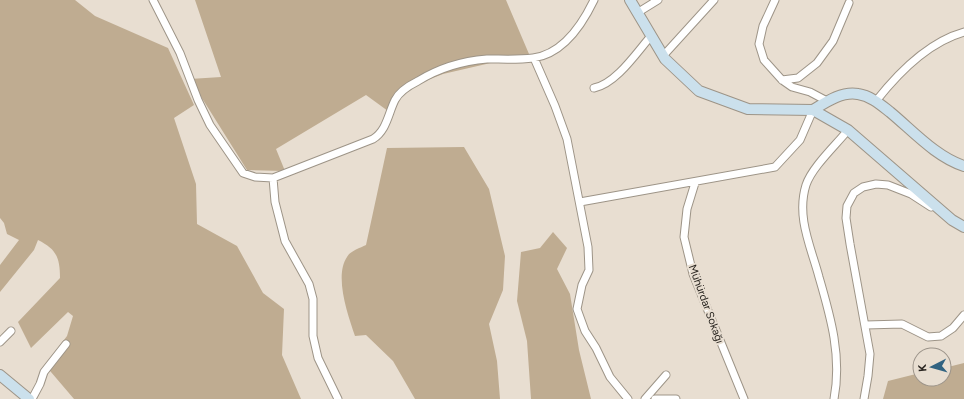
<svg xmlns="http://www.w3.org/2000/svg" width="964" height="399" font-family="Figtree,sans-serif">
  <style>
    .green { fill: #bfac91 }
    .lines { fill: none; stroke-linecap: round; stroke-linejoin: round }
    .street-casing { stroke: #9d9487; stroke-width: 9 }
    .secondary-casing { stroke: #9d9487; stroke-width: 12 }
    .street { stroke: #fff; stroke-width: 7 }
    .secondary { stroke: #cbe0ec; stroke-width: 10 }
    .labels { text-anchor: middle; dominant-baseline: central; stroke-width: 4; stroke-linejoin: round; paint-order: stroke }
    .street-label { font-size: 11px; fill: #292520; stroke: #e8ded1 }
  </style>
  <rect width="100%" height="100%" fill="#e8ded1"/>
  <!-- green -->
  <path class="green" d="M0,0H75L95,16L168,48L194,105L174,118L196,184L197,224L237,246L263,293L284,309L282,355L301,399H74L45,365L67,336L73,316L68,312L31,348L18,322L60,278C60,257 56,249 38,240L34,250L0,292V265L19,240L7,234L4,223L0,218Z
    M195,0H506L529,54L443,74L402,90L388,111L366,95L276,149L285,171L247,170L190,79L221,77Z
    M464,147L489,189L505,256L503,290L489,324L497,361L500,399H415L393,361L366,335L355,336C348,315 334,276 347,257C350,251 360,248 366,245L387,148Z
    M553,232L567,248L557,269L570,294L579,350L591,399H531L527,341L517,301L521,252L540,248Z
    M964,363V399H883L888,381L920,373V379H944V368Z"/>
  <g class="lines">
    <!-- street casing -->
    <g class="street-casing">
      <path id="street" d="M153,0L180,53L198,100L210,125L243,173L255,177L273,178L373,139C387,130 388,114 395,100C399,92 410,85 418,81C439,68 462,61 487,59C502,59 518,60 533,58C563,54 582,25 594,0
        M775,0L763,26L759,44L764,60L782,80L792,87L810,92L827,101
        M637,13L658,0
        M663,56L714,0
        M534,58L555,106L567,139L588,247L589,270L582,285L577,309L585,331L596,348L610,377L628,399
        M782,80L798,78L817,63L833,41L849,3
        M594,88C616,84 637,52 651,36
        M876,101C898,73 928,42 964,32
        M273,178L275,202L285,241L309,284L313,299V336L318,358L338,399
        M695,183L687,209L684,237L693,274L744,399
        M580,202L775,167L800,140L813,110
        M866,325L902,324L928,337L941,336L953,328L964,315
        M0,342L11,331
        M32,399L40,384L44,372L66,344
        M645,399L666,375
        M655,399H676
        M834,399C842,357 831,318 819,277C811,247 796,217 806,185C812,167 836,145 848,130
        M864,399L868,376L870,354L850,244L846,218L847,206L854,193L863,187L876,184L888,185L911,194L931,207"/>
    </g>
    <!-- secondary casing -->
    <g class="secondary-casing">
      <path id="secondary" d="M630,0L665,59L699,91L748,109L813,110L848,130L952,220L964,227
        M813,110C826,102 842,91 858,94C871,96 881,105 890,112C913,131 936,157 964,166
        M0,375L29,399"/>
    </g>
    <!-- street -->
    <use href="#street" class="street"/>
    <!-- secondary -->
    <use href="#secondary" class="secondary"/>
  </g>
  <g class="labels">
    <!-- street labels -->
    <g class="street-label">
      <text transform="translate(706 304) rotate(70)">Mühürdar Sokağı</text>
    </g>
  </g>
  <!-- north arrow -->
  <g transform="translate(932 367) rotate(264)"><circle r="19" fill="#e8ded1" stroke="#9c948a"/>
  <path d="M0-3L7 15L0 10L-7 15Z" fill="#316381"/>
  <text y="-6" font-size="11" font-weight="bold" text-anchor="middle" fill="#292520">K</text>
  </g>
</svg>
